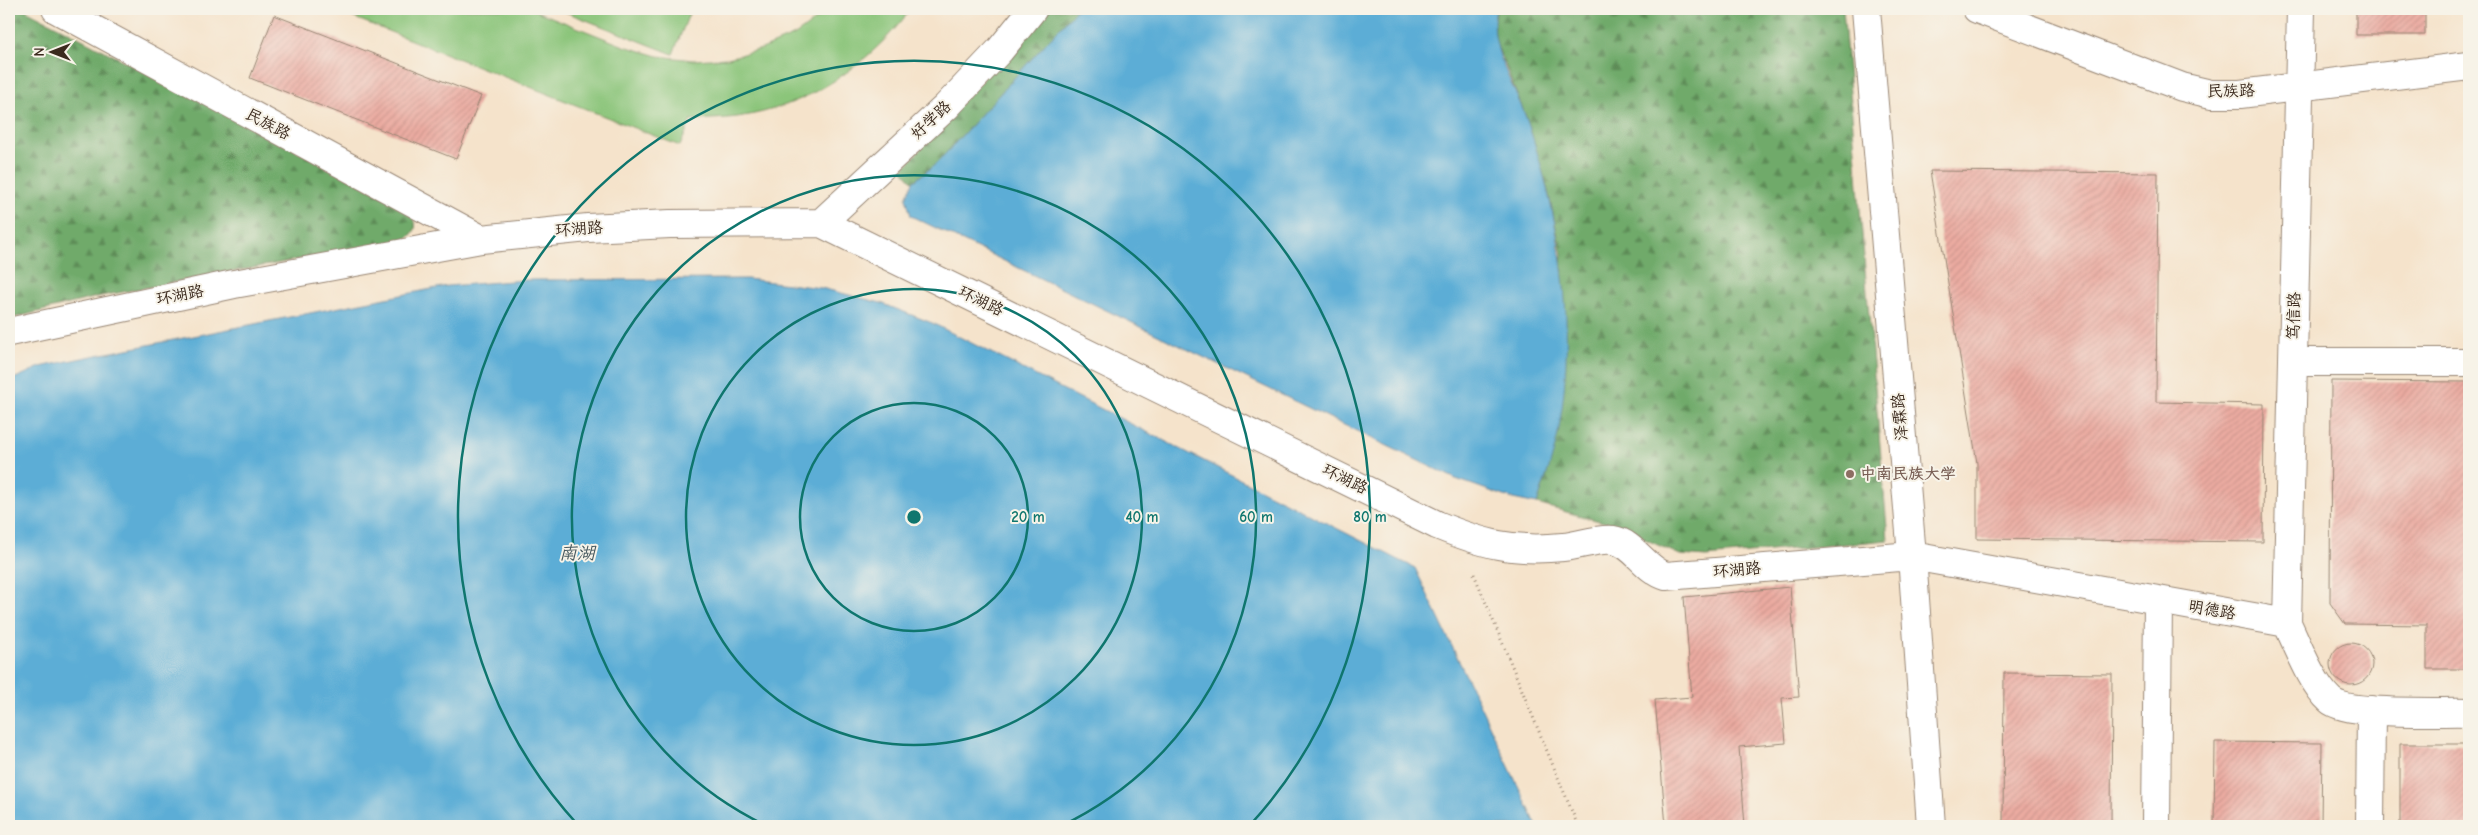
<svg xmlns="http://www.w3.org/2000/svg" width="2478" height="835" font-family="'Comic Neue','LXGW WenKai TC',sans-serif">
  <style>
    .forest { fill: url(#forest-firs); stroke: #566a44 }
    .garden { fill: #8bc57a; stroke: #63784c }
    .water { fill: #5badd6; stroke: #4b6c7a }
    .building { fill: url(#building-hatch) }
    .lines { fill: none; stroke-linecap: round; stroke-linejoin: round }
    .minor-casing { stroke: #988674; stroke-width: 30 }
    .path { stroke: #988674; stroke-width: 3; stroke-dasharray: 1 4; stroke-linecap: butt }
    .minor { stroke: #fff; stroke-width: 28 }
    .ring { fill: none; stroke: #0f766e; stroke-width: 2.5 }
    .education-dot { fill: #8d6e63; stroke: #f7f3e8; stroke-width: 2 }
    .labels { text-anchor: middle; dominant-baseline: central; stroke-width: 4; stroke-linejoin: round; paint-order: stroke }
    .street-label { font-size: 16px; fill: #3b2a1e; stroke: #f7f3e8 }
    .education-label { font-size: 16px; font-weight: bold; fill: #785e54; stroke: #f7f3e8; text-anchor: start }
    .water-label { font-size: 18px; font-style: italic; fill: #46585e; stroke: #f7f3e8 }
    .centre { fill: #0f766e; stroke: #f7f3e8; stroke-width: 2.5 }
    .ring-label { font-size: 15px; text-anchor: middle; font-weight: bold; fill: #0f766e; stroke: #f7f3e8; stroke-width: 4; stroke-linejoin: round; paint-order: stroke }
  </style>
  <defs>
    <pattern id="forest-firs" width="22" height="20" patternUnits="userSpaceOnUse" patternTransform="scale(1.25)"><rect width="22" height="20" fill="#70aa6a"/><path d="M5 1l3.5 6h-7zM16 11l3.5 6h-7z" fill="#5d8b57"/></pattern>
    <pattern id="building-hatch" width="6" height="6" patternUnits="userSpaceOnUse" patternTransform="scale(1.25)"><rect width="6" height="6" fill="#ebaba1"/><path d="M-1 1l2-2M0 6l6-6M5 7l2-2" fill="none" stroke="#ca938a"/></pattern>
  </defs>
  <rect width="100%" height="100%" fill="#f7f3e8"/>
  <filter id="ink" filterUnits="userSpaceOnUse"><feTurbulence type="fractalNoise" baseFrequency=".02" numOctaves="2"/><feDisplacementMap in="SourceGraphic" scale="10" xChannelSelector="R" yChannelSelector="G"/><feConvolveMatrix kernelMatrix="1 2 1 2 8 2 1 2 1" color-interpolation-filters="sRGB"/></filter>
  <filter id="wash" filterUnits="userSpaceOnUse"><feTurbulence type="fractalNoise" baseFrequency=".0096" numOctaves="4" result="noise"/><feDisplacementMap in="SourceGraphic" scale="20" xChannelSelector="R" yChannelSelector="G"/><feGaussianBlur stdDeviation="1.12" result="paint"/><feColorMatrix in="noise" values="0 0 0 0 0 0 0 0 0 0 0 0 0 0 0 0 0 1.4 0 .05"/><feComposite in="paint" operator="in"/></filter>
  <g filter="url(#wash)">
    <rect width="100%" height="100%" fill="#f5e3cb"/>
    <!-- forest -->
    <path class="forest" d="M9,9H24L395,202C409,211 428,227 404,240L101,296L9,319Z
      M1045,9H1077L937,163L913,182L902,170Z
      M1496,9H1843L1888,540L1706,557L1680,555L1614,525L1537,504L1545,478L1562,254L1548,191L1528,122L1494,38Z"/>
    <!-- garden -->
    <path class="garden" d="M332,9H531L624,46L658,56L693,60L728,58L762,49L795,35L831,9H911C869,65 807,108 737,117C722,119 706,119 691,120L680,146Z
      M558,9H691L673,54Z"/>
    <!-- water -->
    <path class="water" d="M1077,9H1496C1487,48 1516,87 1528,123C1561,222 1577,324 1559,428C1555,453 1545,479 1537,504L1513,499L1456,479L911,216L906,198L913,182L937,163Z
      M747,279L821,288L881,303L932,323L1415,568L1537,826H9V381L40,367L87,357L447,286L525,280Z"/>
    <g id="blocks">
      <!-- building -->
      <path class="building" d="M2356,9H2425V35H2356Z
        M274,15L481,96L456,159L250,78Z
        M1930,171L2158,173L2156,402L2264,404L2263,542L1977,539V463Z
        M2331,381L2469,382V669H2427V625L2345,624L2330,603Z
        M1790,587L1799,697L1782,698L1786,743L1739,747L1745,826H1666L1655,700L1692,697L1684,597Z
        M2330 664a21 21 0 1 1 42 0a21 21 0 1 1-42 0Z
        M2004,673L2112,674L2111,826H2003Z
        M2215,742L2322,743L2321,826H2214Z
        M2400,744H2469V826H2400Z"/>
    </g>
  </g>
  <g filter="url(#ink)">
    <use href="#blocks" fill-opacity="0" stroke="#988674" stroke-width="1"/>
    <g class="lines">
      <!-- minor casing -->
      <g class="minor-casing">
        <path id="minor" d="M56,9L481,239
          M1866,9L1912,556L1931,826
          M1977,9L2182,87L2211,94H2240L2469,66
          M2301,9L2287,623C2298,646 2312,684 2330,700C2347,716 2442,711 2469,712
          M821,223L946,107L1000,50L1033,9
          M9,332L234,284L481,239L588,228L670,224L821,223L1437,525C1483,544 1513,552 1563,547C1579,546 1597,538 1613,540C1634,543 1645,570 1666,576L1912,556L2287,623
          M2293,362H2469
          M2156,826L2158,600
          M2370,826L2371,710"/>
      </g>
      <!-- path -->
      <path class="path" d="M1474,574L1578,826"/>
      <!-- minor -->
      <use href="#minor" class="minor"/>
    </g>
  </g>
  <!-- distance rings -->
  <g class="ring">
    <circle cx="914" cy="517" r="114"/>
    <circle cx="914" cy="517" r="228"/>
    <path d="M767 826A342 342 0 1 1 1061 826"/>
    <path d="M578 825A456 456 0 1 1 1250 825"/>
  </g>
  <!-- markers -->
  <circle class="education-dot" cx="1850" cy="474" r="5"/>
  <g class="labels">
    <!-- street labels -->
    <g class="street-label">
      <text transform="translate(2231 91) rotate(-1)">民族路</text>
      <text transform="translate(931 120) rotate(-43)">好学路</text>
      <text transform="translate(268 124) rotate(28)">民族路</text>
      <text transform="translate(579 229) rotate(-4)">环湖路</text>
      <text transform="translate(180 295) rotate(-11)">环湖路</text>
      <text transform="translate(981 301) rotate(26)">环湖路</text>
      <text transform="translate(2294 316) rotate(-89)">笃信路</text>
      <text transform="translate(1900 417) rotate(-95)">泽霖路</text>
      <text transform="translate(1345 479) rotate(26)">环湖路</text>
      <text transform="translate(1737 570) rotate(-5)">环湖路</text>
      <text transform="translate(2212 610) rotate(10)">明德路</text>
    </g>
    <!-- education labels -->
    <g class="education-label">
      <text x="1860" y="474">中南民族大学</text>
    </g>
    <!-- water labels -->
    <g class="water-label">
      <text x="577" y="553">南湖</text>
    </g>
  </g>
  <circle cx="914" cy="517" r="8" class="centre"/>
  <g class="ring-label">
    <text x="1028" y="522">20 m</text>
    <text x="1142" y="522">40 m</text>
    <text x="1256" y="522">60 m</text>
    <text x="1370" y="522">80 m</text>
  </g>
  <!-- margin -->
  <rect width="2478" height="835" fill="none" stroke="#f7f3e8" stroke-width="30"/>
  <!-- north arrow -->
  <g transform="translate(52 52) rotate(270)" stroke="#f7f3e8" stroke-width="4" paint-order="stroke">
  <path d="M0-4L9 19L0 12L-9 19Z" fill="#3b2a1e"/>
  <text y="-8" font-size="14" font-weight="bold" text-anchor="middle" fill="#3b2a1e">N</text>
  </g>
</svg>
